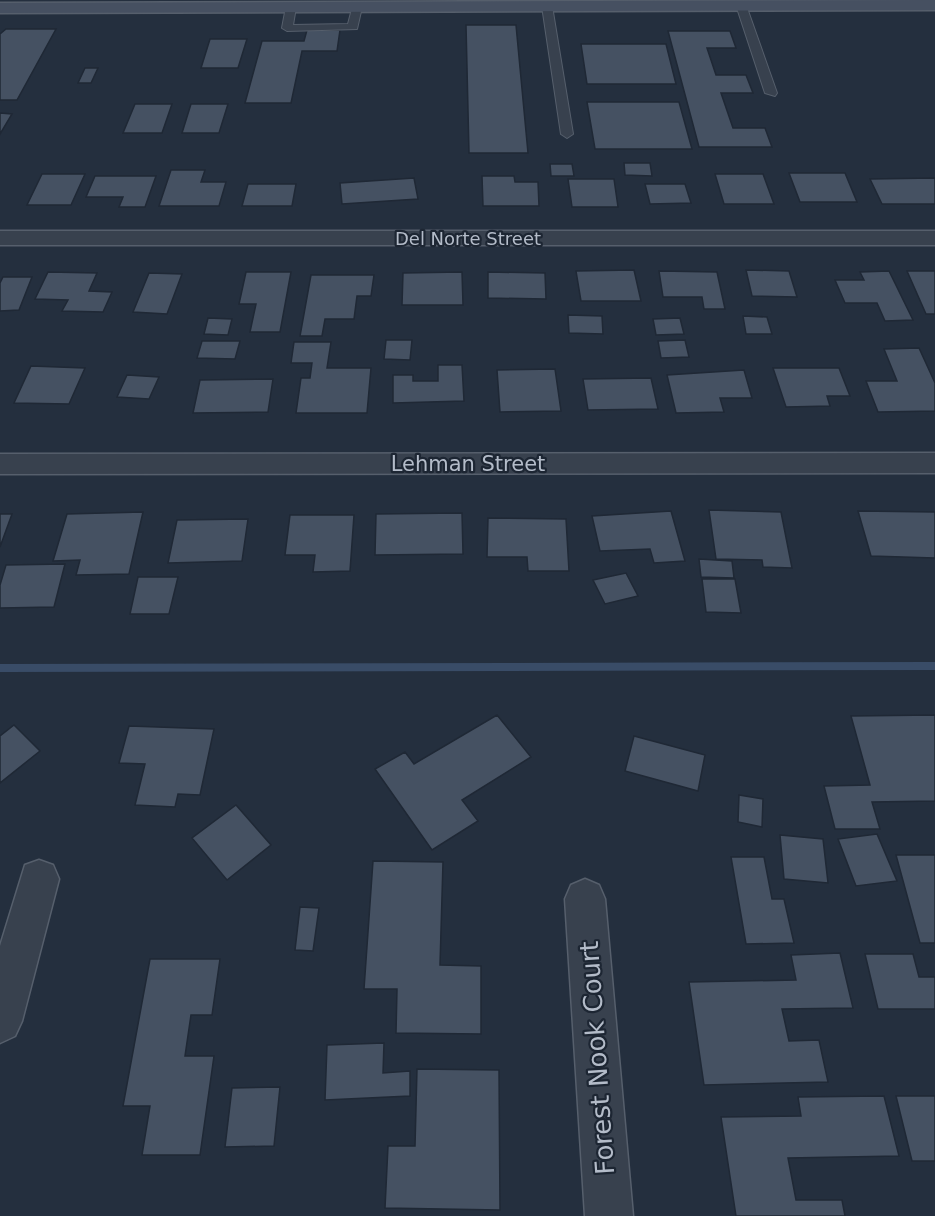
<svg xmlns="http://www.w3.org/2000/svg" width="935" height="1216" font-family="'DejaVu Sans',sans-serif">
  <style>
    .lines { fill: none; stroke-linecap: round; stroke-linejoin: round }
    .stream { fill: #394c67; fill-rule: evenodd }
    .building { fill: #455162; stroke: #1f2835; stroke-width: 1.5 }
    .lane-casing { stroke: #565f6c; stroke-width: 2 }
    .street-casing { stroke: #565f6c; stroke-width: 3 }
    .secondary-casing { stroke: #565f6c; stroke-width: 3 }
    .lane { fill: #38414e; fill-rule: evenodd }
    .street { fill: #38414e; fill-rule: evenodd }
    .secondary { fill: #465061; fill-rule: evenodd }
    .labels { text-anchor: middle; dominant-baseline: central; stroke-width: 4.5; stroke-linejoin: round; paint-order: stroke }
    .far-street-label { font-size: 18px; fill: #b4bcc9; stroke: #1d2633 }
    .street-label { font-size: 21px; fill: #b4bcc9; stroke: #1d2633 }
    .near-street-label { font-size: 26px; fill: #b4bcc9; stroke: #1d2633 }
  </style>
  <rect width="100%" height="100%" fill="#242f3e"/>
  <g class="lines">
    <!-- stream -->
    <path class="stream" d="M935,662V670L0,672V664Z"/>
  </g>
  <!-- building -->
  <path class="building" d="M466,25H516L528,153H469Z
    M6,29H56L17,100H0V34Z
    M307,30H340L337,51H302L291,103H245L262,41H304Z
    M668,31H730L736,48H707L716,75H746L753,93H721L733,128H765L772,147H699Z
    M210,39H247L238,68H201Z
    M581,44H666L676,84H587Z
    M85,68H98L91,83H78Z
    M587,102H679L692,149H595Z
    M135,104H172L162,133H123Z
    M191,104H228L219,133H182Z
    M0,113L12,114L0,134Z
    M624,163H650L652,176L625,175Z
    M550,164H572L574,176H551Z
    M171,170H205L201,182H226L219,206H159Z
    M789,173H845L857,202H800Z
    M42,174H85L71,205H27Z
    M715,174H763L774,204H724Z
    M95,176H156L145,207H119L123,197H86Z
    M482,176H514L515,182H538L539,206H483Z
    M414,178L418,199L342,204L340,183Z
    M935,178V204H882L870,179Z
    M568,179H614L618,207H572Z
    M248,184H296L292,206H242Z
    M645,184H685L691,203L650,204Z
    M634,270L641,301H581L576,271Z
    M746,270L789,271L797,297L752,296Z
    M659,271L717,272L725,309H704L702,297H663Z
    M889,271L913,320L885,321L877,303H845L835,280H864L860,272Z
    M907,271H935V314H926Z
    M48,272L97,273L89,291L112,292L103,312L62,311L68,300L35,299Z
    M246,272H291L280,332H250L256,304H239Z
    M462,272L463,305H402L403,273Z
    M488,272L545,273L546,299L488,298Z
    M149,273L182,274L167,314L133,312Z
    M311,275H374L371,296H357L354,319H325L322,336H300Z
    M3,277H32L19,310L0,311V283Z
    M568,315L602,316L603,334L569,333Z
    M743,316L767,317L772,334H746Z
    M208,318L232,319L228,335L204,334Z
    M680,318L684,334L656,335L653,319Z
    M386,340H412L410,360L384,359Z
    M685,340L689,357L661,358L658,341Z
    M202,341H240L235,359L197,358Z
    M294,342H331L327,368H371L367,413H296L301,378H310L312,363H291Z
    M919,348L935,383V411L878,412L866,381H897L884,349Z
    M438,365H462L464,401L393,403V375H413V381H438Z
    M31,366L85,368L69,404L14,403Z
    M773,368H839L850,396H827L830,406L786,407Z
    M555,369L561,411L500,412L497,370Z
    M744,370L752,398H720L724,412L676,413L667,375Z
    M127,375L159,377L149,399L117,397Z
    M651,378L658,409L588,410L583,379Z
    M273,379L268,412L193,413L200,380Z
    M709,510L781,512L792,568L763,567L762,560L716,559Z
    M671,511L685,561L654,563L650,549L600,551L592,516Z
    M858,511L935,512V558L871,556Z
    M143,512L129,574L76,575L80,560L53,561L67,514Z
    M462,513L463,554L375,555L376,514Z
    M0,514H12L0,547Z
    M290,515H354L350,571L313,572L315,555H285Z
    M488,518L566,519L569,571H528L527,557H487Z
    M248,519L242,561L168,563L177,520Z
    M699,559L732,561L734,578L701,577Z
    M65,564L54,607L0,608V585L6,565Z
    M626,573L638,596L605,604L593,580Z
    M138,577H178L169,614H130Z
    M702,579H735L741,613L706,612Z
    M497,715L531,757L462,800L478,821L432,850L375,769L405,752L414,764Z
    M935,715V801L872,802L880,829H835L824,786L870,785L851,716Z
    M14,725L40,751L0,783V736Z
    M129,726L214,729L200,795L178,794L175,807L135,805L145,764L119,763Z
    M634,736L705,755L698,791L625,771Z
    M739,795L763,799L762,827L738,822Z
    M236,805L271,845L227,880L192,838Z
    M877,834L897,881L856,886L838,839Z
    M780,835L823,839L828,883L784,879Z
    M896,855H935V943H920Z
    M731,857H764L772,899H784L794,943L746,944Z
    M373,861L443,862L440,965L481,966V1034L396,1033L397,989H364Z
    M300,907L319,908L313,951L295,950Z
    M840,953L853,1008L782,1009L789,1041L819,1040L828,1082L704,1085L689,982L796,980L791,955Z
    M865,954H913L919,977H935V1009H878Z
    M150,959H220L212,1015H191L185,1056H214L200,1155H142L150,1106H123Z
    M384,1043L383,1073L410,1071V1096L325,1100L327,1045Z
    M417,1069L499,1070L500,1210L385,1208L388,1146H415Z
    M280,1087L274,1146L225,1147L232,1088Z
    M884,1096L899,1156L788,1158L796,1200H842L845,1216H736L721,1117L801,1116L798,1097Z
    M896,1096H935V1161H912Z"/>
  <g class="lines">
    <!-- lane casing -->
    <g class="lane-casing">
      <path id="lane" d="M741,2L746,5L777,93L775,96L765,93L736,5Z
        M547,3L552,6L573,134L567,138L561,134L542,6Z
        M291,4L296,7L293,25L348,24L353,5L362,7L357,29L287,31L282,28L286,7Z"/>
    </g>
    <!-- street casing -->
    <g class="street-casing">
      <path id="street" d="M0,231H935V245H0Z
        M935,453V473L0,474V454Z
        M39,860L53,865L59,879L22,1021L15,1036L0,1043V946L25,865Z
        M585,879L599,885L605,899L633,1216H585L565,899L571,885Z"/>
    </g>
    <!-- secondary casing -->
    <g class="secondary-casing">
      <path id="secondary" d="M935,0V10L0,13V3Z"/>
    </g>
    <!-- lane -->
    <use href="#lane" class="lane"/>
    <!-- street -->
    <use href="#street" class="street"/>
    <!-- secondary -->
    <use href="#secondary" class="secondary"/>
  </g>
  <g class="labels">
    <!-- far-street labels -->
    <g class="far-street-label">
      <text x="468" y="238">Del Norte Street</text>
    </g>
    <!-- street labels -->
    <g class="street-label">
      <text x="468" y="464">Lehman Street</text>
    </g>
    <!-- near-street labels -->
    <g class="near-street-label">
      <text transform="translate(597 1058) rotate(-94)">Forest Nook Court</text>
    </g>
  </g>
</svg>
